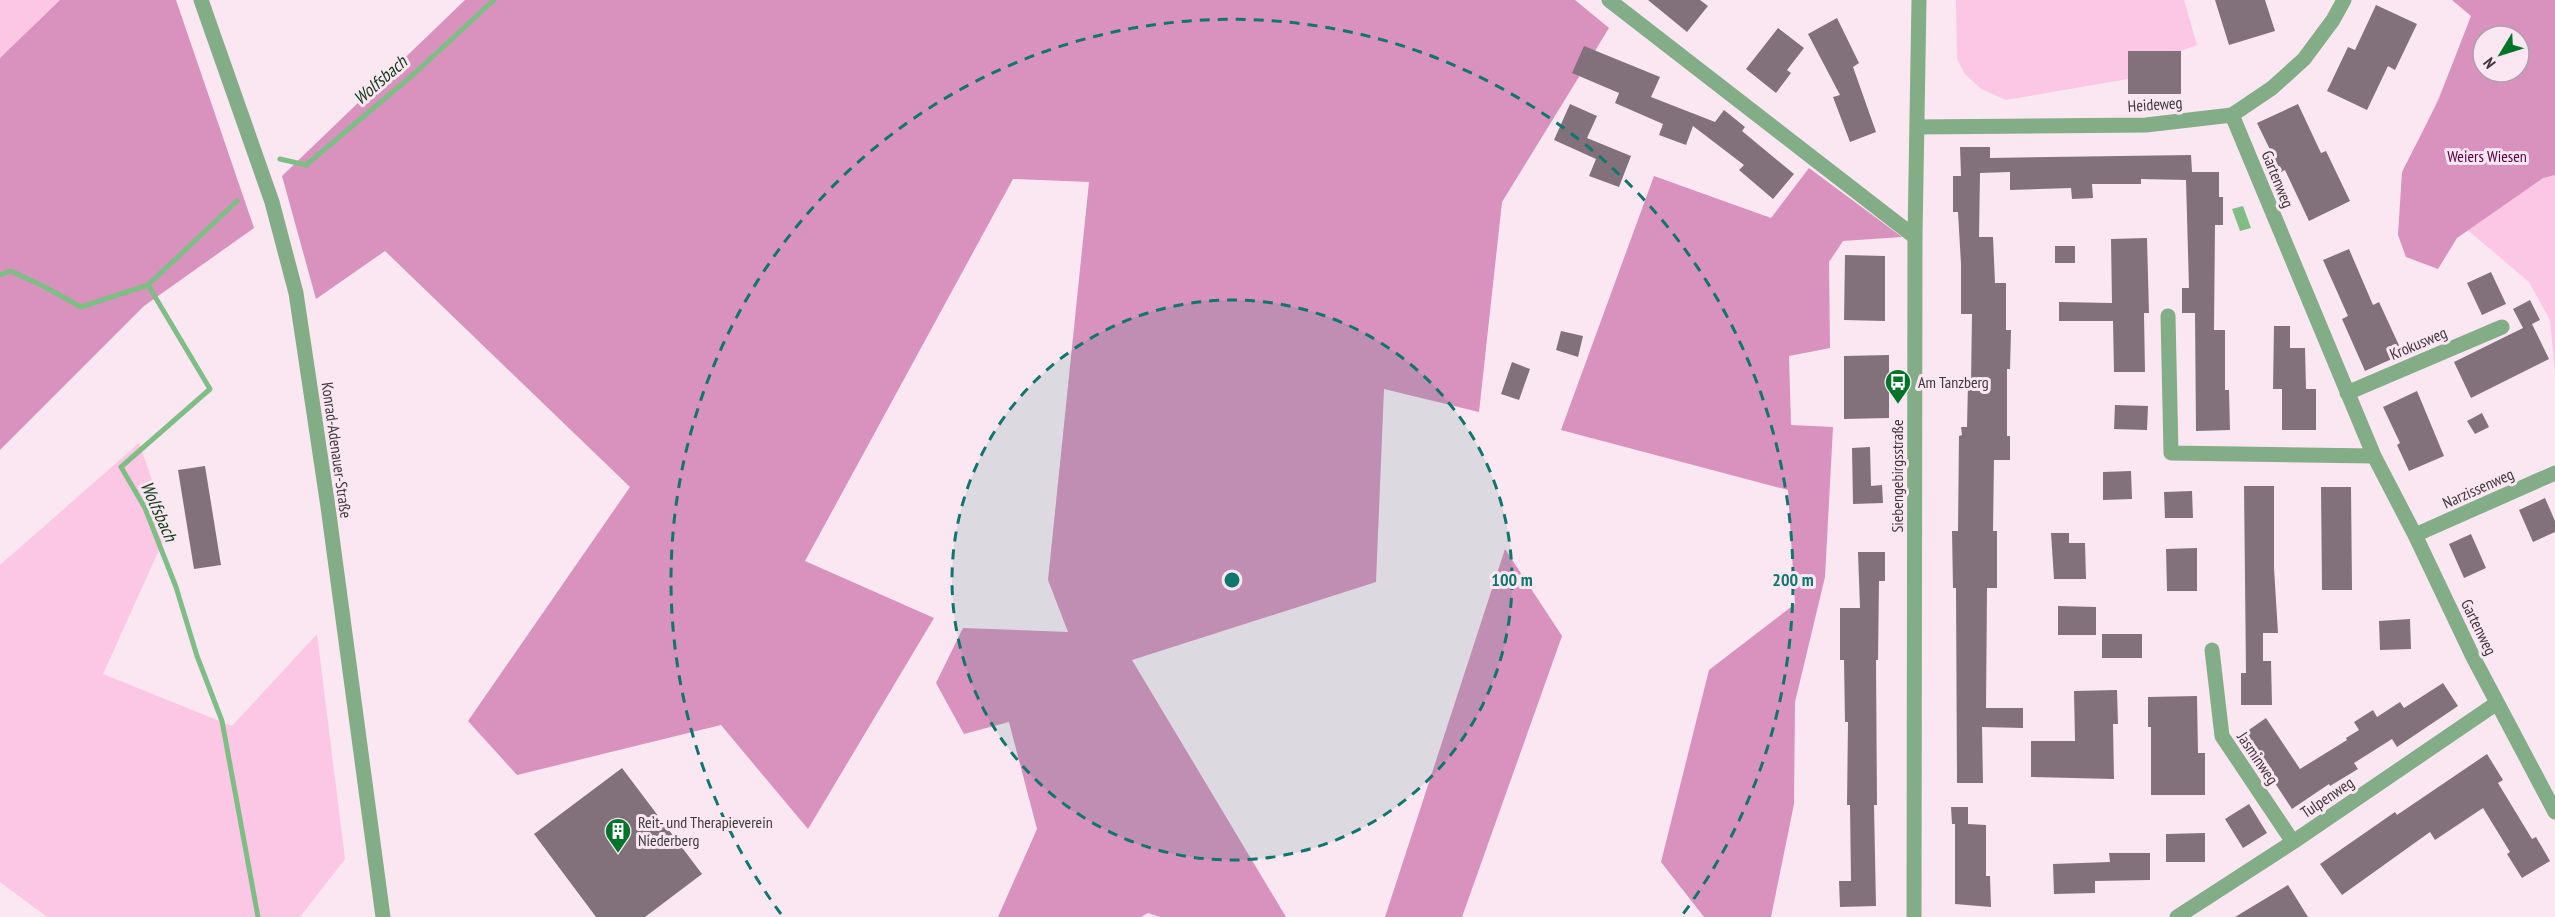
<svg xmlns="http://www.w3.org/2000/svg" width="2555" height="917" font-family="'PT Sans Narrow',sans-serif">
  <style>
    .green { fill: #fbc7e5; fill-rule: evenodd }
    .forest { fill: #d991bd; fill-rule: evenodd }
    .water { fill: #7ebe85 }
    .lines { fill: none; stroke-linecap: round; stroke-linejoin: round }
    .stream { stroke: #7ebe85; stroke-width: 5 }
    .building { fill: #82717b }
    .minor { stroke: #82ad86; stroke-width: 15 }
    .ring { fill: none; stroke: #0f766e; stroke-width: 3; stroke-dasharray: 10 8 }
    .labels { text-anchor: middle; dominant-baseline: central; stroke-width: 6; stroke-linejoin: round; paint-order: stroke }
    .street-label { font-size: 16px; fill: #3f373b; stroke: #fae7f2 }
    .park-label { font-size: 16px; fill: #580041; stroke: #fae7f2 }
    .poi-label { font-size: 16px; fill: #3f373b; stroke: #fae7f2; text-anchor: start }
    .water-label { font-size: 18px; font-style: italic; fill: #0d3c17; stroke: #fae7f2 }
    .centre { fill: #0f766e; stroke: #fae7f2; stroke-width: 3 }
    .ring-label { font-size: 18px; text-anchor: middle; font-weight: bold; fill: #0f766e; stroke: #fae7f2; stroke-width: 6; stroke-linejoin: round; paint-order: stroke }
  </style>
  <rect width="100%" height="100%" fill="#fae7f2"/>
  <!-- green -->
  <path class="green" d="M0,0H60L0,58Z
    M1956,0H2184L2197,45L2181,51H2128V79L2006,100L1981,89L1965,74L1957,59Z
    M2555,0V373L2550,320L2529,282L2404,176L2474,16ZM2483,36H2519V72H2483Z
    M139,443L169,528L103,674L232,726L317,634L345,859L300,917H47L0,882V565Z"/>
  <!-- forest -->
  <path class="forest" d="M60,0H176L254,228L144,306L0,450V58Z
    M465,0H1575L1609,28L1502,202L1479,412L1384,389L1376,582L1132,660L1286,917H1160L1148,913L1141,917H998L1037,829L1009,722L964,734L936,683L963,628L1068,632L1048,580L1089,182L1013,179L805,561L934,618L808,829L721,725L517,775L468,721L630,487L385,251L316,299L282,176Z
    M2452,0H2555V175L2543,178L2457,238L2438,269L2406,257L2398,235L2402,172L2438,101L2471,16ZM2483,36H2519V72H2483Z
    M1809,168L1902,237L1843,241L1829,262L1830,348L1789,356L1791,425L1833,427L1825,577L1795,702L1794,804L1771,917H1704L1661,862L1709,670L1795,604L1788,490L1561,430L1654,176L1771,218Z
    M1505,549L1562,636L1462,917H1385Z"/>
  <!-- water -->
  <path class="water" d="M2243,206L2251,228L2240,231L2232,209Z"/>
  <g class="lines">
    <!-- stream -->
    <path class="stream" d="M280,159L306,165L415,73L494,0
      M237,201L148,285L210,389L121,467L145,508L176,587L197,656L222,721L258,917
      M0,275L11,271L45,287L81,307L148,285"/>
  </g>
  <!-- building -->
  <path class="building" d="M1648,0H1700L1708,6L1687,32Z
    M2215,0H2265L2275,31L2229,45Z
    M2376,5L2417,24L2395,70L2388,66L2367,110L2327,91L2348,47L2355,50Z
    M1837,18L1859,63L1853,67L1876,132L1850,142L1833,97L1840,95L1808,34Z
    M1778,28L1804,48L1787,70L1791,73L1776,93L1746,69Z
    M1584,46L1660,77L1651,97L1715,122L1724,110L1745,127L1742,131L1794,174L1773,199L1739,170L1744,165L1693,126L1686,145L1659,135L1663,124L1615,103L1619,93L1572,73Z
    M2128,51H2181V94H2128Z
    M1570,104L1597,116L1587,138L1631,156L1619,187L1589,176L1596,159L1554,140Z
    M2298,104L2321,153L2326,151L2350,201L2309,221L2285,170L2281,172L2257,123Z
    M1960,147H1990V158L2191,155L2192,172H2219V197H2223V225H2215L2214,330H2225V390H2229L2230,430L2196,431L2195,313H2182V288H2189L2186,180L2141,179V184H2092L2093,198L2072,199L2071,188L2010,190V172L1980,173L1979,237H1993L1995,283H2006V330H2011L2010,369H2007V436H2010V460H1994L1993,531H1997V588H1987L1986,708H2023V728L1982,727L1983,783H1957L1956,588H1953L1952,531H1958L1959,436L1962,435L1961,427H1967L1968,383H1971L1972,314H1961V264L1958,212H1953V176H1961Z
    M2147,238L2149,313H2144L2145,372H2114L2113,321H2059V302L2112,303L2111,239Z
    M2055,246H2075V263H2055Z
    M2349,249L2373,305L2379,302L2403,354L2365,371L2342,319L2348,316L2323,260Z
    M1845,255L1885,256V321L1844,320Z
    M2491,272L2506,304L2482,315L2467,283Z
    M2530,300L2540,320L2532,324L2549,359L2471,398L2454,362L2523,328L2513,309Z
    M2274,326H2290V348H2305L2306,389H2316V430H2282V389H2273Z
    M1561,331L1583,336L1578,357L1556,350Z
    M1889,355V418L1844,419V356Z
    M1512,362L1530,369L1519,400L1501,394Z
    M2417,391L2444,456L2409,471L2397,445L2400,443L2383,407Z
    M2115,405L2148,406L2147,430L2114,429Z
    M2482,413L2489,427L2475,434L2467,421Z
    M1870,447L1871,486L1882,485L1883,503L1853,504L1852,448Z
    M205,466L221,565L194,569L178,470Z
    M2131,471L2132,499L2103,500V472Z
    M2244,486H2274V568L2278,633H2263V661H2271L2272,705H2241V673H2246Z
    M2321,487H2351L2352,590H2322Z
    M2192,491L2193,518H2165L2164,492Z
    M2545,498L2555,521V532L2533,542L2519,510Z
    M2051,533H2069V543H2085L2086,579H2054Z
    M2471,534L2486,568L2464,578L2449,544Z
    M2197,548V591H2167L2166,549Z
    M1858,552H1885V581H1879L1878,660H1876L1877,805H1874L1876,906L1840,907L1839,881H1851L1850,805H1847L1848,722H1845L1844,660H1840V608H1860Z
    M2058,606L2096,607V635H2058Z
    M2410,619L2411,649L2380,650L2379,621Z
    M2102,634H2142V658H2102Z
    M2443,683L2458,706L2397,747L2392,739L2354,763L2358,769L2330,786L2329,784L2292,809L2243,734L2266,718L2300,769L2347,740L2346,738L2359,730L2354,722L2373,710L2377,717L2400,702L2404,708Z
    M2117,690L2118,724H2113L2114,779L2031,777V741H2075L2074,691Z
    M2197,696L2198,753H2205V795H2151V727H2148V697Z
    M2487,754L2503,780L2498,783L2532,839L2536,837L2550,861L2522,878L2507,854L2510,852L2483,808L2435,840L2430,832L2342,895L2320,864L2395,812L2397,815Z
    M622,768L702,874L645,917H596L534,834Z
    M2249,804L2267,833L2243,848L2225,819Z
    M1951,807H1968V824L1986,825V876H1990L1991,907L1955,904V824H1952Z
    M2205,833V862H2166V834Z
    M2109,853H2150V880L2095,881V893L2054,894L2053,864L2110,862Z
    M2288,885L2308,917H2235Z"/>
  <g class="lines">
    <!-- minor -->
    <path class="minor" d="M201,0L272,202L296,293L328,507L383,917
      M1609,0L1915,237
      M2232,115L2374,456L2415,535L2473,657L2555,812
      M1917,127L2146,125L2232,115L2272,88L2304,59L2333,20L2344,0
      M2168,316L2171,453L2374,456
      M2347,393L2502,327
      M2415,535L2555,473
      M2212,650L2222,736L2293,842
      M1914,917L1915,237L1919,0
      M2177,917L2293,842L2497,703"/>
  </g>
  <!-- distance rings -->
  <circle cx="1232" cy="580" r="280" fill="#0f766e" fill-opacity=".12"/>
  <g class="ring">
    <circle cx="1232" cy="580" r="280"/>
    <path d="M781 914A561 561 0 1 1 1683 914"/>
  </g>
  <!-- icons -->
  <defs>
    <g id="bus-pin" transform="scale(1.35)"><path d="M0 17L-7.5 6A9.5 9.5 0 1 1 7.5 6Z" fill="#007428" stroke="#fae7f2"/><path d="M-5-6H5V4H4V6H2V4H-2V6H-4V4H-5ZM-3.5-4V0h7V-4ZM-3.5 1.2v1.5H-2V1.2ZM2 1.2v1.5H3.5V1.2Z" fill="#fff"/></g>
    <g id="building-pin" transform="scale(1.35)"><path d="M0 17L-7.5 6A9.5 9.5 0 1 1 7.5 6Z" fill="#007428" stroke="#fae7f2"/><path d="M-4-6H4V6H1V3H-1V6H-4ZM-2.5-4.3h1.7v1.8h-1.7ZM.8-4.3h1.7v1.8H.8ZM-2.5-1h1.7V.8h-1.7ZM.8-1h1.7V.8H.8Z" fill="#fff"/></g>
  </defs>
  <g fill-rule="evenodd">
    <use href="#bus-pin" x="1898" y="382"/>
    <use href="#building-pin" x="618" y="831"/>
  </g>
  <g class="labels">
    <!-- street labels -->
    <g class="street-label">
      <text transform="translate(2155 104) rotate(-4)">Heideweg</text>
      <text transform="translate(2278 179) rotate(68)">Gartenweg</text>
      <text transform="translate(2418 343) rotate(-23)">Krokusweg</text>
      <text transform="translate(337 450) rotate(82)">Konrad-Adenauer-Straße</text>
      <text transform="translate(1897 476) rotate(-90)">Siebengebirgsstraße</text>
      <text transform="translate(2478 488) rotate(-24)">Narzissenweg</text>
      <text transform="translate(2479 627) rotate(64)">Gartenweg</text>
      <text transform="translate(2258 758) rotate(56)">Jasminweg</text>
      <text transform="translate(2327 797) rotate(-34)">Tulpenweg</text>
    </g>
    <!-- park labels -->
    <g class="park-label">
      <text x="2487" y="156">Weiers Wiesen</text>
    </g>
    <!-- poi labels -->
    <g class="poi-label">
      <text x="1918" y="382">Am Tanzberg</text>
      <text x="638" y="822">Reit- und Therapieverein<tspan x="638" dy="18">Niederberg</tspan></text>
    </g>
    <!-- water labels -->
    <g class="water-label">
      <text transform="translate(380 80) rotate(-41)">Wolfsbach</text>
      <text transform="translate(159 511) rotate(66)">Wolfsbach</text>
    </g>
  </g>
  <circle cx="1232" cy="580" r="9" class="centre"/>
  <g class="ring-label">
    <text x="1512" y="586">100 m</text>
    <text x="1793" y="586">200 m</text>
  </g>
  <!-- north arrow -->
  <g transform="translate(2501 54) rotate(232)"><circle r="28" fill="#fae7f2" stroke="#afa1a9" stroke-width="1.5"/>
  <path d="M0-4.5L10 22L0 15L-10 22Z" fill="#007428"/>
  <text y="-9" font-size="16" font-weight="bold" text-anchor="middle" fill="#3f373b">N</text>
  </g>
</svg>
